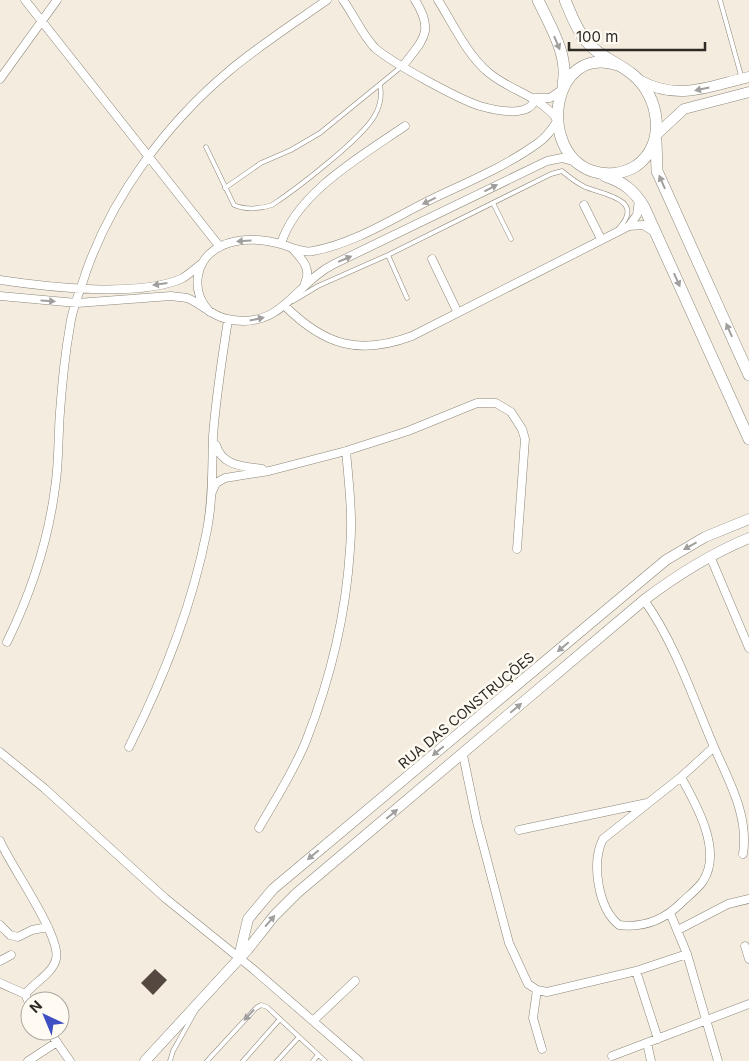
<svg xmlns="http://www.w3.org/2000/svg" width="749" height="1061" font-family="Inter,sans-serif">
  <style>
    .building { fill: #544841 }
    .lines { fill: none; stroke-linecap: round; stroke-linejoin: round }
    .service-casing { stroke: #8c867a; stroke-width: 5 }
    .minor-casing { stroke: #8c867a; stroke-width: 9 }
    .tertiary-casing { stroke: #8c867a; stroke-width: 11 }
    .secondary-casing { stroke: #8c867a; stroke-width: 12 }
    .service { stroke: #fff; stroke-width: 4 }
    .minor { stroke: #fff; stroke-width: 8 }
    .tertiary { stroke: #fff; stroke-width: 10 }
    .secondary { stroke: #fff; stroke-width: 11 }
    .oneway { fill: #a09f9d }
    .labels { text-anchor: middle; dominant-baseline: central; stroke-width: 5; stroke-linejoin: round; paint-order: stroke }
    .street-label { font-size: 14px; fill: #2d2a25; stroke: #fffbf2 }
  </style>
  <rect width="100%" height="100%" fill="#f4eddf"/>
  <!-- building -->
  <path class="building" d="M155,969L167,980L153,995L141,983Z"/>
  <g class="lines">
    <!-- service casing -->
    <g class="service-casing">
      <path id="service" d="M720,0L742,79
        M206,147L234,205C245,210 261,209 272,205C295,190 363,138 375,115C380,106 382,95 380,85
        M225,188L261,163L291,150L320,133L401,67
        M493,203L511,239
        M388,255L407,298
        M293,301L318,286L388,255L551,174L562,171C569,177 577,183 585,187C602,194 646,199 619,228
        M170,1061L173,1051L196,1010
        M207,1061L256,1008L261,1005L267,1007L325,1061
        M243,1061L280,1019
        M277,1061L299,1037
        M313,1061L318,1055"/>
    </g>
    <!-- minor casing -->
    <g class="minor-casing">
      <path id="minor" d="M25,0L220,247
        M343,0C354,15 362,35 375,48C392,63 458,99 480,106C494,110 531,119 535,98
        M403,66C423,39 435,32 415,0
        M0,79L57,0
        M535,98H550L563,89
        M584,205L601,239
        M629,226L637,215L639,200
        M281,244C296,193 363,155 405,126
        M292,248C302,259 312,269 305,283
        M432,259L457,311
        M0,280C46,287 140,298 183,278C189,274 195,269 201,264
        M0,296L77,303L171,296C176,297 182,297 187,298C201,303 211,316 227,319C282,331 294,284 334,264L547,161L562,158L576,162
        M285,306C324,345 359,356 412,336L629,226L643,225L653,231
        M210,312C190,292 194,259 221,246C240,237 264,239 284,245C293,248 304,253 313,251C353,244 392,219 428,201C465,183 505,167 538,143C547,137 552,129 558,120C537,94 514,93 489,73C467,55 453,24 438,0
        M216,445C222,466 243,466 262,469
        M212,492L216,483L225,478L269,471L346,451L408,431L477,403H496L511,412L522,429L525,439L517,549
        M710,556L749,648
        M644,600C675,643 693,698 714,747L681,777L603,839C591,863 598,908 619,925C643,928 664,920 681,903C688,896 698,889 703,881C723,851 696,804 681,777
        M7,642C31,593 48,542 55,488C59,463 58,437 60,412C62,384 65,354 70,326C72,308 81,289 86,272C113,195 167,123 229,71C260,45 294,23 327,0
        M129,747C164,677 192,607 207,530C213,499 212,467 213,436C216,397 222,358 228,320
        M714,747C729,781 749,816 743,854
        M0,752L44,788L165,898L253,969L359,1061
        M463,755L477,822L509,943L528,984L537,990L547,992L636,971L687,954
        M259,828C275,800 294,771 306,741C330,680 346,615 350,549C353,517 349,484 346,451
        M519,830L647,803
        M0,841C10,865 62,937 56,959C53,973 34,983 25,994L30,1005
        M670,913L687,954L718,1061
        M0,925L10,935L18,937L32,930L48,927
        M678,930L728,904L749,899
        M745,946L749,959
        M0,961L11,955
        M636,971L658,1039
        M0,983L25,994
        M537,990L533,1018L542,1049
        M313,1021L355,981
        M49,1031L70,1061
        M647,1043L651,1061
        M612,1056L749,1004
        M28,1061L57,1042"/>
    </g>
    <!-- tertiary casing -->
    <g class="tertiary-casing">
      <path id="tertiary" d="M639,80C679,102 709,86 749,77
        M656,135L684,109L749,92
        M239,957L248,919L273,889L666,560L705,537L749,519
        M145,1061L248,949L274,916L297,893L644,600C677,575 710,554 749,538"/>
    </g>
    <!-- secondary casing -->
    <g class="secondary-casing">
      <path id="secondary" d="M538,0C550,26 569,55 563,84
        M565,0C571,14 576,29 586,41C598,56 617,62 632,74C659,95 668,144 636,166C623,174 606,176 592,171C537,152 550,43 618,65
        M656,141L657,171L749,375
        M605,176C623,182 634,190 644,207L749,439"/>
    </g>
    <!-- service -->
    <use href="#service" class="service"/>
    <!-- minor -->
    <use href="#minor" class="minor"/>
    <!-- tertiary -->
    <use href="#tertiary" class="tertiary"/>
    <!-- secondary -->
    <use href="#secondary" class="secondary"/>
  </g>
  <!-- one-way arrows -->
  <defs><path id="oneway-solid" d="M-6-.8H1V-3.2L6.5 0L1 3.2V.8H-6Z" transform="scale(1.25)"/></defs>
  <g class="oneway">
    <use href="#oneway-solid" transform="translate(557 43) rotate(67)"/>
    <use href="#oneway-solid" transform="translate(702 89) rotate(168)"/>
    <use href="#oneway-solid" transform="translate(662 182) rotate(-114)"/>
    <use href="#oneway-solid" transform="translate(491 188) rotate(-27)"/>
    <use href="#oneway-solid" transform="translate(429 201) rotate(154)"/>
    <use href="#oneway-solid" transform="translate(244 241) rotate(176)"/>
    <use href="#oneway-solid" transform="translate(345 259) rotate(-23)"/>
    <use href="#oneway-solid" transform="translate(677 280) rotate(66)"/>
    <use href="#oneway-solid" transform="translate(160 284) rotate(172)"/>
    <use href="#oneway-solid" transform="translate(48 301) rotate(4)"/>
    <use href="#oneway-solid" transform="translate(257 319) rotate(-12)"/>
    <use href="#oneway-solid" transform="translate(729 330) rotate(-114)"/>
    <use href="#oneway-solid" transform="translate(690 546) rotate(151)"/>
    <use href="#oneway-solid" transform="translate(563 647) rotate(140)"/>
    <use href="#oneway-solid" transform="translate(516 708) rotate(-40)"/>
    <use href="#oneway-solid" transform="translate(438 751) rotate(140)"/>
    <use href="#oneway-solid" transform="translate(392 814) rotate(-40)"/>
    <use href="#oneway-solid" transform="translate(313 855) rotate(140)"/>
    <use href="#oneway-solid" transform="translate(270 921) rotate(-49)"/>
    <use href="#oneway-solid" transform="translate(249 1015) rotate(133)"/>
  </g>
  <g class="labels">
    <!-- street labels -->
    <g class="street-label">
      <text transform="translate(466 710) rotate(-40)">RUA DAS CONSTRUÇÕES</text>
    </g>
  </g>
  <!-- north arrow -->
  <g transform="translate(45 1016) rotate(316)"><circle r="24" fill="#fffbf2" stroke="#aba7a0"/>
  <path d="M0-4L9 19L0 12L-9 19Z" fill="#3e50c3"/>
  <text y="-8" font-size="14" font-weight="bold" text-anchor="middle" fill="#2d2a25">N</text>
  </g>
  <!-- scale -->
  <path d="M569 42v8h136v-8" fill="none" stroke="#2d2a25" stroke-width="2.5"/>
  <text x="576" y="42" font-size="15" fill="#2d2a25" stroke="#fffbf2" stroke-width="4" paint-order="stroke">100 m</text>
</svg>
